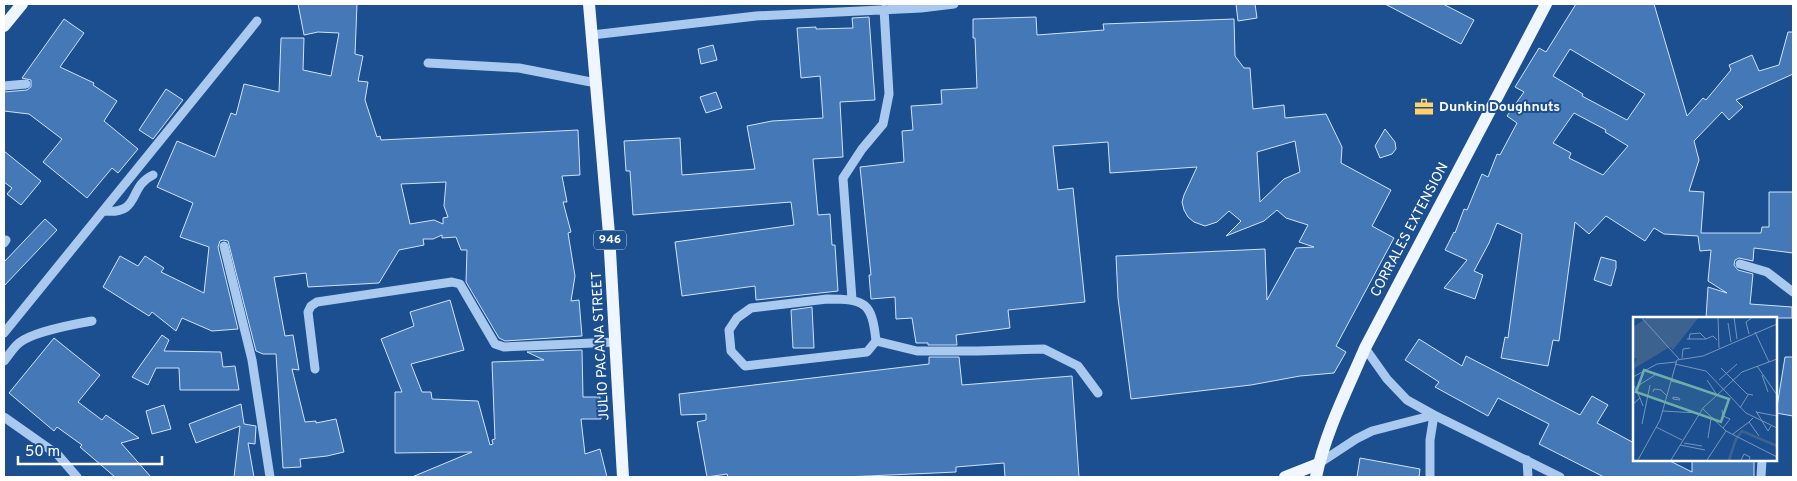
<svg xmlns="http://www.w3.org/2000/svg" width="1797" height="481" font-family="Overpass,sans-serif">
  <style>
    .building { fill: #4478b7; stroke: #cfe3fa; fill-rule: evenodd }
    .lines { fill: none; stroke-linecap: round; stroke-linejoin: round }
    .minor { stroke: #a9c9ee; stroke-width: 9 }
    .major { stroke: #f0f6ff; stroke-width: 12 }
    .labels { text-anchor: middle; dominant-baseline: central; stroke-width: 4; stroke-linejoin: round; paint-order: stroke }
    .shield { fill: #1b4f8f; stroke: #bbcadd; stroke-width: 1 }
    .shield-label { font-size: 12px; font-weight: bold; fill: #fff }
    .poi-label { font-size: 14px; font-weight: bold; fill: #fff; stroke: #1b4f8f; text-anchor: start }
    .street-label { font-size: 14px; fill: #fff; stroke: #1b4f8f }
    .inset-river { fill: none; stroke: #3c6290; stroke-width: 2.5 }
    .inset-road { fill: none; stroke: #7695bc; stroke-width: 1 }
    .view { fill: #6fada8; fill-opacity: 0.15; stroke: #6fada8; stroke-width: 2.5 }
    .inset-edge { fill: none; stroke: #fff; stroke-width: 2.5 }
  </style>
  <rect width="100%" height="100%" fill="#1b4f8f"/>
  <!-- building -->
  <path class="building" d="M298,4H357L355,54L363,56L358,81L368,82L365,100L377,137L380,136L381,140L578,130L580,175L562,176L567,202H563L571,232L568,233L575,276L571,301L579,300L582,336L505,341L499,338L466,282L467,250H461L456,237L442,238V235L433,239H423L424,245L399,250L379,283L308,287L306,273L274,277L285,336L293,335L299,370L292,369L305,422L316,421V423L336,419L344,452L327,456L300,459L301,467L283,468L276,354H263L256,351L228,241L223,240L220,241L218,247L238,329L212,331L182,318L176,331L152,312L149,316L103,287L120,256L138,266L145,256L164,268L161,272L204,293L209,247L180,237L193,203L157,187L177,141L215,157L231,113L236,115L244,84L279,92L281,38H304L303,70L331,76L339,33L318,32L304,35ZM446,182L444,206L448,217L443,218V224L434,220L410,224L401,184Z
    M1236,4H1255L1257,18L1238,21Z
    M1385,4H1443L1474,20L1461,44Z
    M1576,4H1654L1687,116L1703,98L1706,100L1731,70L1729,65L1752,55L1759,71L1779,65L1788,32H1793V74L1736,100L1743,107L1729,120L1722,112L1694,141L1699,160L1689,191L1704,192L1701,233H1761L1762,227H1769V192H1793V253L1754,248L1753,261L1739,258L1735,260L1734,265L1738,270L1753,274L1750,304L1792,307V318H1706L1708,287L1727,293L1708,281L1711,250L1700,251L1698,236L1664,234L1654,228L1645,241L1606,216L1589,234L1575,222L1559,341L1553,340L1548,366L1501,358L1505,337L1508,338L1522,234L1497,223L1489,243L1474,271L1483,275L1475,299L1444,288L1467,260L1445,250L1454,232L1455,233L1464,209L1467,210L1482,174L1488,177L1497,154L1500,155L1517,123L1507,116L1524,92L1515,87L1539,48L1546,52ZM1570,49L1645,94L1627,120L1582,96L1583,94L1553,76ZM1574,113L1606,130L1605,132L1628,146L1603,175L1569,158L1571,153L1553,143Z
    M869,17L875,100L840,102L843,157L813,159L818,215L830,214L832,245H835L838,291L756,300L755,286L682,296L675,242L794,225L791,202L633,215L630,171H626L624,141L680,138L682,175L755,169L747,126L772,121L823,118L820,76L801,78L797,28L816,27V29L853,28L852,18Z
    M1036,17L1037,35L1104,30L1103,24L1234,19L1235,56L1244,68H1250L1253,109L1284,105L1285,118L1326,114L1342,147L1341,163L1391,190L1372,226L1394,238L1336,346L1346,352L1334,373L1300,376L1251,385L1131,399L1118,298L1116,256L1265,249L1267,300L1296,248L1314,247L1299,242L1308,225L1286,218L1277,210L1264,221L1226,236L1241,221L1229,211L1217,222L1205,226L1194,222L1188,217L1184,210L1182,202L1184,195L1197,167L1110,173L1108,142L1053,146L1058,190L1073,188L1085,302L1008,310L1010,328L956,335L957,345H928V343H916L912,318L896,319L895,297L871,299L869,275H871L860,167L904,162L902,131L913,130L911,106L942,104L941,90L977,88L975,38H973V19ZM1295,141L1300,172L1284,179L1260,202L1257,152Z
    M64,19L84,33L60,67L94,83L93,85L117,101L104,121L138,149L118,173L112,168L87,198L43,162L62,139L29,114L4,111V92L27,90L31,87V80L22,78Z
    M713,45L717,60L701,64L698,49Z
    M166,89L183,100L153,139L139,130Z
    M716,92L722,108L706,113L700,97Z
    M1385,129L1395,142L1396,149L1392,154L1380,158L1375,146Z
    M4,151L41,181L21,205L7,194L12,188L4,182Z
    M45,219L57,230L4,286V262Z
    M1601,257L1616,261V268L1611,286L1594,280Z
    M450,300L464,350L411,364L422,392H431L432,399L478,401L490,445L493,444L492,440L495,439L492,362L544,360L527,352L582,350L583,397H600L601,419H581L585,454L600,449L607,477H412L472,452L395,453V392H402L381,339L414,326L410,312Z
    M812,307L814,348H793L791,310Z
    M162,335L169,340L164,351L221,352L223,367L235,366L239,390H180L179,368H156L148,385L132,377Z
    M54,338L100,375L78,402L102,420L106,415L139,438L121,443L151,477H115L80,447L82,445L57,427L54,431L9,393Z
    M1419,339L1462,366L1466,356L1580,415L1592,396L1608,405L1597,423L1634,443V460H1668L1692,472V460H1754V477H1604L1539,444L1549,424L1498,398L1488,416L1435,387L1439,382L1405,360Z
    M929,357H959L962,385L1072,376L1079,477H1005L1004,463L956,467V472L846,477H728L727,474L707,477L697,422L706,420V414L681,415L679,394L929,364Z
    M1785,357H1793V416L1776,413Z
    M241,404L244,424L256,426L255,444L248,443L254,477H234L240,426L196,443L189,424Z
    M164,405L171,429L152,434L146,411Z
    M1360,458L1420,469L1419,477H1357Z"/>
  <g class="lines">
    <!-- minor -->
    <path class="minor" d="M592,35L756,16L921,8L954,4
      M428,63L519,68L596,83
      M4,86L26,84
      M103,211C142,215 127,187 153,175
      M4,243L6,240
      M224,246L252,360L270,477
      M1740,264L1767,272L1793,292
      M827,299C865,299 872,302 876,341L867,352L745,366L731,351L729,330L737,318L751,308Z
      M852,299L843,178L862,149L883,124L889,94L884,9
      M4,333L257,21
      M876,341L917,351H978L1044,349L1078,366L1098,393
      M1365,348L1387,379L1407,400L1434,415L1560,477
      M4,361C9,355 13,348 19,343C32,332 75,324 92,321
      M315,369L308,312L311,306L317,302L452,282L460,284L495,344L504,347L615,342
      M4,417L58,455L77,477
      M1527,460L1528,477
      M1318,464L1356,439L1372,431L1434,415
      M1430,477V440L1434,415
      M1761,477L1762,460"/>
    <!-- major -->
    <path class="major" d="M589,4L609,234L623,477
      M4,26L22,4
      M1285,477L1318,464
      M1316,477C1325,433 1347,390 1365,348L1546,4"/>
  </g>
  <!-- icons -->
  <defs>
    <g id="office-bare" transform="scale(1.5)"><path d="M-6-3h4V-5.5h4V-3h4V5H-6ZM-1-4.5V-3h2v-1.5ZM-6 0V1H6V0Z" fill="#ffd166" stroke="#1b4f8f" stroke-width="2.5" paint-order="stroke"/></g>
  </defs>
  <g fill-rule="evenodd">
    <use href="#office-bare" x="1424" y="107"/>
  </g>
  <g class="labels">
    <!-- shield labels -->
    <rect class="shield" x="594" y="230.5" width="32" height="19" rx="4"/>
    <g class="shield-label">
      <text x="610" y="240">946</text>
    </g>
    <!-- poi labels -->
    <g class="poi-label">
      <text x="1439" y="107">Dunkin Doughnuts</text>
    </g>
    <!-- street labels -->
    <g class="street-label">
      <text transform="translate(1410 230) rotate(-62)">CORRALES EXTENSION</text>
      <text transform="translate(601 346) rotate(-93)">JULIO PACANA STREET</text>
    </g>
  </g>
  <!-- overview -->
  <g transform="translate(1633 317)">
    <rect width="144" height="144" fill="#1b4f8f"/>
    <path d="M15,0H66L40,33L37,30L0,52L4,41H0V10Z" fill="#3c6290"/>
    <path class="inset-river" d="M96,143L103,122L109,114L144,129"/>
    <path class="inset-road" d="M8,0L46,42M85,0L86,31M101,0L104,22M95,6L98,25M122,15L136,45M116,17L113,5L120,0M54,22H73M56,22L57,17L67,16L73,22L80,19L84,23M49,41L50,32L57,31M42,47L73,54L113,96L144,111M124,49L144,78M88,51L114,77L120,78M129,58L135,75M0,60L24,47L43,45M74,63L84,78M86,63L104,47M38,64L69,72M0,67L7,81M3,70L22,58M20,75L21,72L28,73L34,79M40,80L46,81L47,83L40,82ZM0,87L7,81L10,89M107,91L115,78M70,92L93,114L144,140M89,93L90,99L97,102L90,111M30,94L65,96M123,94L135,114L138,109M123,95L144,99M120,101L116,105L126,119M9,107L17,68M23,110L49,123M100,117L116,105M75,121L78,102M51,126L69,129M47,128L72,133M5,143L27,103L44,43L70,39L144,7M38,143L70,91L109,55L144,42M74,143L93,114M108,143L111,137L117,140L116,143"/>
    <path class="view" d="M11,53L96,82L88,105L3,75Z"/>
    <rect width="144" height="144" class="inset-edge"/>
  </g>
  <!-- border -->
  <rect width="1797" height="481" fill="none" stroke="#ffffff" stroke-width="10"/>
  <!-- scale -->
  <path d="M18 456v8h144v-8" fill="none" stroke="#ffffff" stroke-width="2.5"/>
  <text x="25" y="456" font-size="15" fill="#ffffff" stroke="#1b4f8f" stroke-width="4" paint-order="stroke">50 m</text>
</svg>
